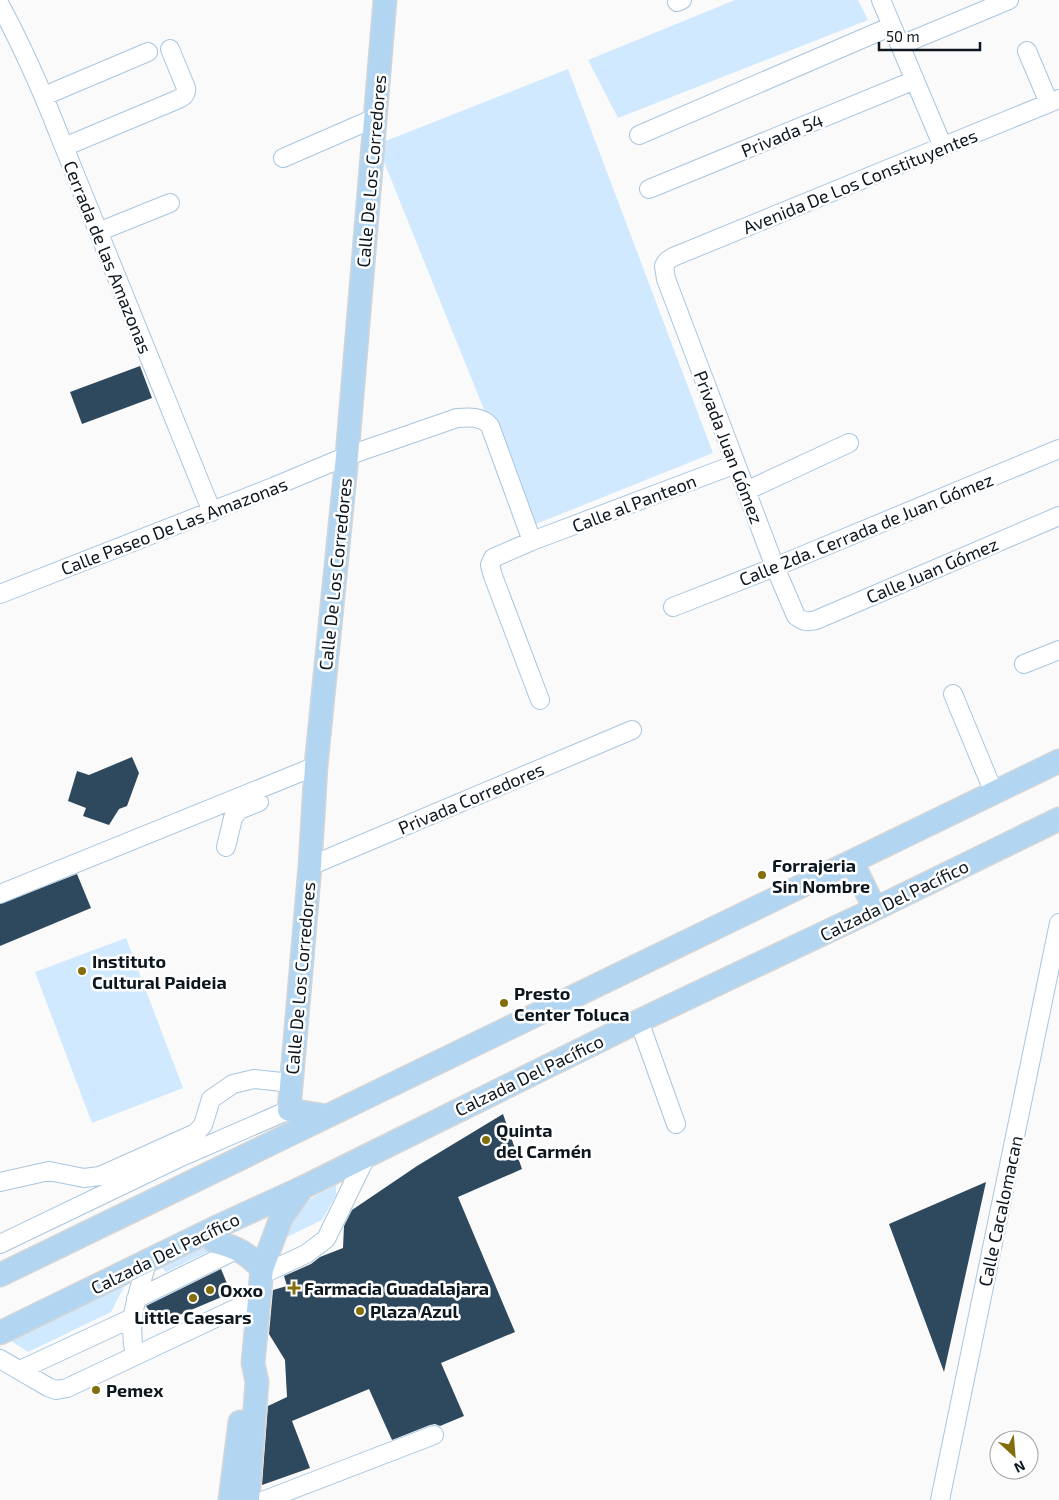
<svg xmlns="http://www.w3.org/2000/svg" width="1059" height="1500" font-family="'Exo 2',sans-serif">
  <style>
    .green { fill: #d0e9fe }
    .building { fill: #2e485d }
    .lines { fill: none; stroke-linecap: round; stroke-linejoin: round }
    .minor-casing { stroke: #a8c6df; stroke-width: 20 }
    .major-casing { stroke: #d3d5d7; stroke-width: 25 }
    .minor { stroke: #fff; stroke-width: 18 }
    .major { stroke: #b2d6f2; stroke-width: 22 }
    .poi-dot { fill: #846e0c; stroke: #fff; stroke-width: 2 }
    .labels { text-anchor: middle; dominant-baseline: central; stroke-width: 5; stroke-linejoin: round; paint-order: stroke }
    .street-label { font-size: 18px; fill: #0c1720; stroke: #fff }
    .poi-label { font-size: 18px; font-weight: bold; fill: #0c1720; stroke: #fff; text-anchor: start }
  </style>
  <rect width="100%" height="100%" fill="#fafafa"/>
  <!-- green -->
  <path class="green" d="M735,0H858L868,20L618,118L588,60Z
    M568,69L713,453L531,526L382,157L383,142Z
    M126,938L183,1088L92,1123L35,972Z
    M336,1185V1195L322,1220L287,1237L281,1246L295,1207Z
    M208,1242L216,1248L166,1272L161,1267L184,1250Z
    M127,1281L111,1312L28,1352L5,1337Z"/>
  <!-- building -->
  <path class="building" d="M140,366L152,398L82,424L70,392Z
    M132,757L139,773L127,806L119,809L109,825L83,816L86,808L68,801L77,771L89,775Z
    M77,874L91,908L0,946V904Z
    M503,1114L522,1169L458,1197L515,1332L441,1363L464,1416L440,1426L435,1424L430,1425L392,1440L369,1389L292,1421L310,1468L262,1485L268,1406L287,1397L285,1360L269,1334L273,1290L287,1286L284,1276L311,1264L320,1257L343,1248L344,1226L352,1210L417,1166Z
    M986,1182L944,1372L889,1224Z
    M221,1269L231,1293L158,1324L146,1306Z"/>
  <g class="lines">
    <!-- minor casing -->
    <g class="minor-casing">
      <path id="minor" d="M881,0L943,147
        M677,2L682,0
        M0,5C25,51 45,98 64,147L212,512
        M901,45L1009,0
        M1027,51L1049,103
        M44,96L148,52
        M1059,99L673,257L667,261L664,266L666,279L775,567L796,616C803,622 808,622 816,620L1059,516
        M639,135L892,26
        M64,147L174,101C181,98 187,96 186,88L170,49
        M283,158L375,118
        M649,189L915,80
        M98,232L170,203
        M746,491L849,443
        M0,594L273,487L347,456L457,418C468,417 482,416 490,426L532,541
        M673,607L775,567L1059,449
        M1024,664L1059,650
        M953,694L994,793
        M540,700L493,576L490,565L493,558L532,541L736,464
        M226,847L233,818L239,810L259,802
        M310,866L632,730
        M0,894L316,766
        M639,1021L676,1124
        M0,1182L49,1171L84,1178L100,1176L196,1133L203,1125L211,1099L233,1084L254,1079L291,1083
        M0,1244L181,1157L289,1110
        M261,1275L306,1254L326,1239L367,1155
        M136,1299L238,1249
        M135,1356C127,1319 137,1297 147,1263
        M0,1359L48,1387L56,1390L67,1388L258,1298
        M20,1370L132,1318
        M265,1500L434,1435
        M940,1500L1059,923"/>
    </g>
    <!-- major casing -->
    <g class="major-casing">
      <path id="major" d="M852,862L875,909
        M327,1116L289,1110L310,866L316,766L347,456L385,0
        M219,1226L215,1242C236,1247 247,1253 262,1269
        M0,1275L1059,761
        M0,1333L219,1226L302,1188L639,1021L875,909L1059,819
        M230,1500L240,1422
        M248,1500L257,1382L253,1363L262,1269L281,1218L300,1191"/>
    </g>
    <!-- minor -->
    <use href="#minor" class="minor"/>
    <!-- major -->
    <use href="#major" class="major"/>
  </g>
  <!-- markers -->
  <g class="poi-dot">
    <circle cx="762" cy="875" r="5"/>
    <circle cx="82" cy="971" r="5"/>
    <circle cx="504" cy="1003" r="5"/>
    <circle cx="486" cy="1140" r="5"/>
    <path d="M291.5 1280.5h5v5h5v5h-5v5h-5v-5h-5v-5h5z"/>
    <circle cx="210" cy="1290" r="5"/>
    <circle cx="193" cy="1298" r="5"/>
    <circle cx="360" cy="1311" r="5"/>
    <circle cx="96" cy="1390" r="5"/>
  </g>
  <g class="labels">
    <!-- street labels -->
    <g class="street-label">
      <text transform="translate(782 135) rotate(-22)">Privada 54</text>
      <text transform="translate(371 171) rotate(-85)">Calle De Los Corredores</text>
      <text transform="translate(860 181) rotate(-22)">Avenida De Los Constituyentes</text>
      <text transform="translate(108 257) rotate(68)">Cerrada de las Amazonas</text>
      <text transform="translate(729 447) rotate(69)">Privada Juan Gómez</text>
      <text transform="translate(634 503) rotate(-21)">Calle al Panteon</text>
      <text transform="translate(174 526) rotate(-21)">Calle Paseo De Las Amazonas</text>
      <text transform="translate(866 529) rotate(-22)">Calle 2da. Cerrada de Juan Gómez</text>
      <text transform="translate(932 570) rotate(-23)">Calle Juan Gómez</text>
      <text transform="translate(335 574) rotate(-84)">Calle De Los Corredores</text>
      <text transform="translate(471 798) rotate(-23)">Privada Corredores</text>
      <text transform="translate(894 900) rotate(-26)">Calzada Del Pacífico</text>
      <text transform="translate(300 978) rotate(-85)">Calle De Los Corredores</text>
      <text transform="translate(529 1075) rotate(-26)">Calzada Del Pacífico</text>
      <text transform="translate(1000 1211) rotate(-78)">Calle Cacalomacan</text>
      <text transform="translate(165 1253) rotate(-26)">Calzada Del Pacífico</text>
    </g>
    <!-- poi labels -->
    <g class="poi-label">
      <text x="772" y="865">Forrajeria<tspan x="772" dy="21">Sin Nombre</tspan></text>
      <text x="92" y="961">Instituto<tspan x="92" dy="21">Cultural Paideia</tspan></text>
      <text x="514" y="993">Presto<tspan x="514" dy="21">Center Toluca</tspan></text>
      <text x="496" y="1130">Quinta<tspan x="496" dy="21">del Carmén</tspan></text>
      <text x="304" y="1288">Farmacia Guadalajara</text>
      <text x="220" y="1290">Oxxo</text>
      <text x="370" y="1311">Plaza Azul</text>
      <text x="193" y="1317" text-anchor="middle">Little Caesars</text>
      <text x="106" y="1390">Pemex</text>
    </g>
  </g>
  <!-- north arrow -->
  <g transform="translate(1014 1455) rotate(154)"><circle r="24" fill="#ffffff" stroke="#9ea2a6"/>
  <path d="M0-4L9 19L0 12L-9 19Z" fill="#846e0c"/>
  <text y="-8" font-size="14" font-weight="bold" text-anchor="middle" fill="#0c1720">N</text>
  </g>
  <!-- scale -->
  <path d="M879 42v8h101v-8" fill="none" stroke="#0c1720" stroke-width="2.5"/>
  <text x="886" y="42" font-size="15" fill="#0c1720" stroke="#ffffff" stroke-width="4" paint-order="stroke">50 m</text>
</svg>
